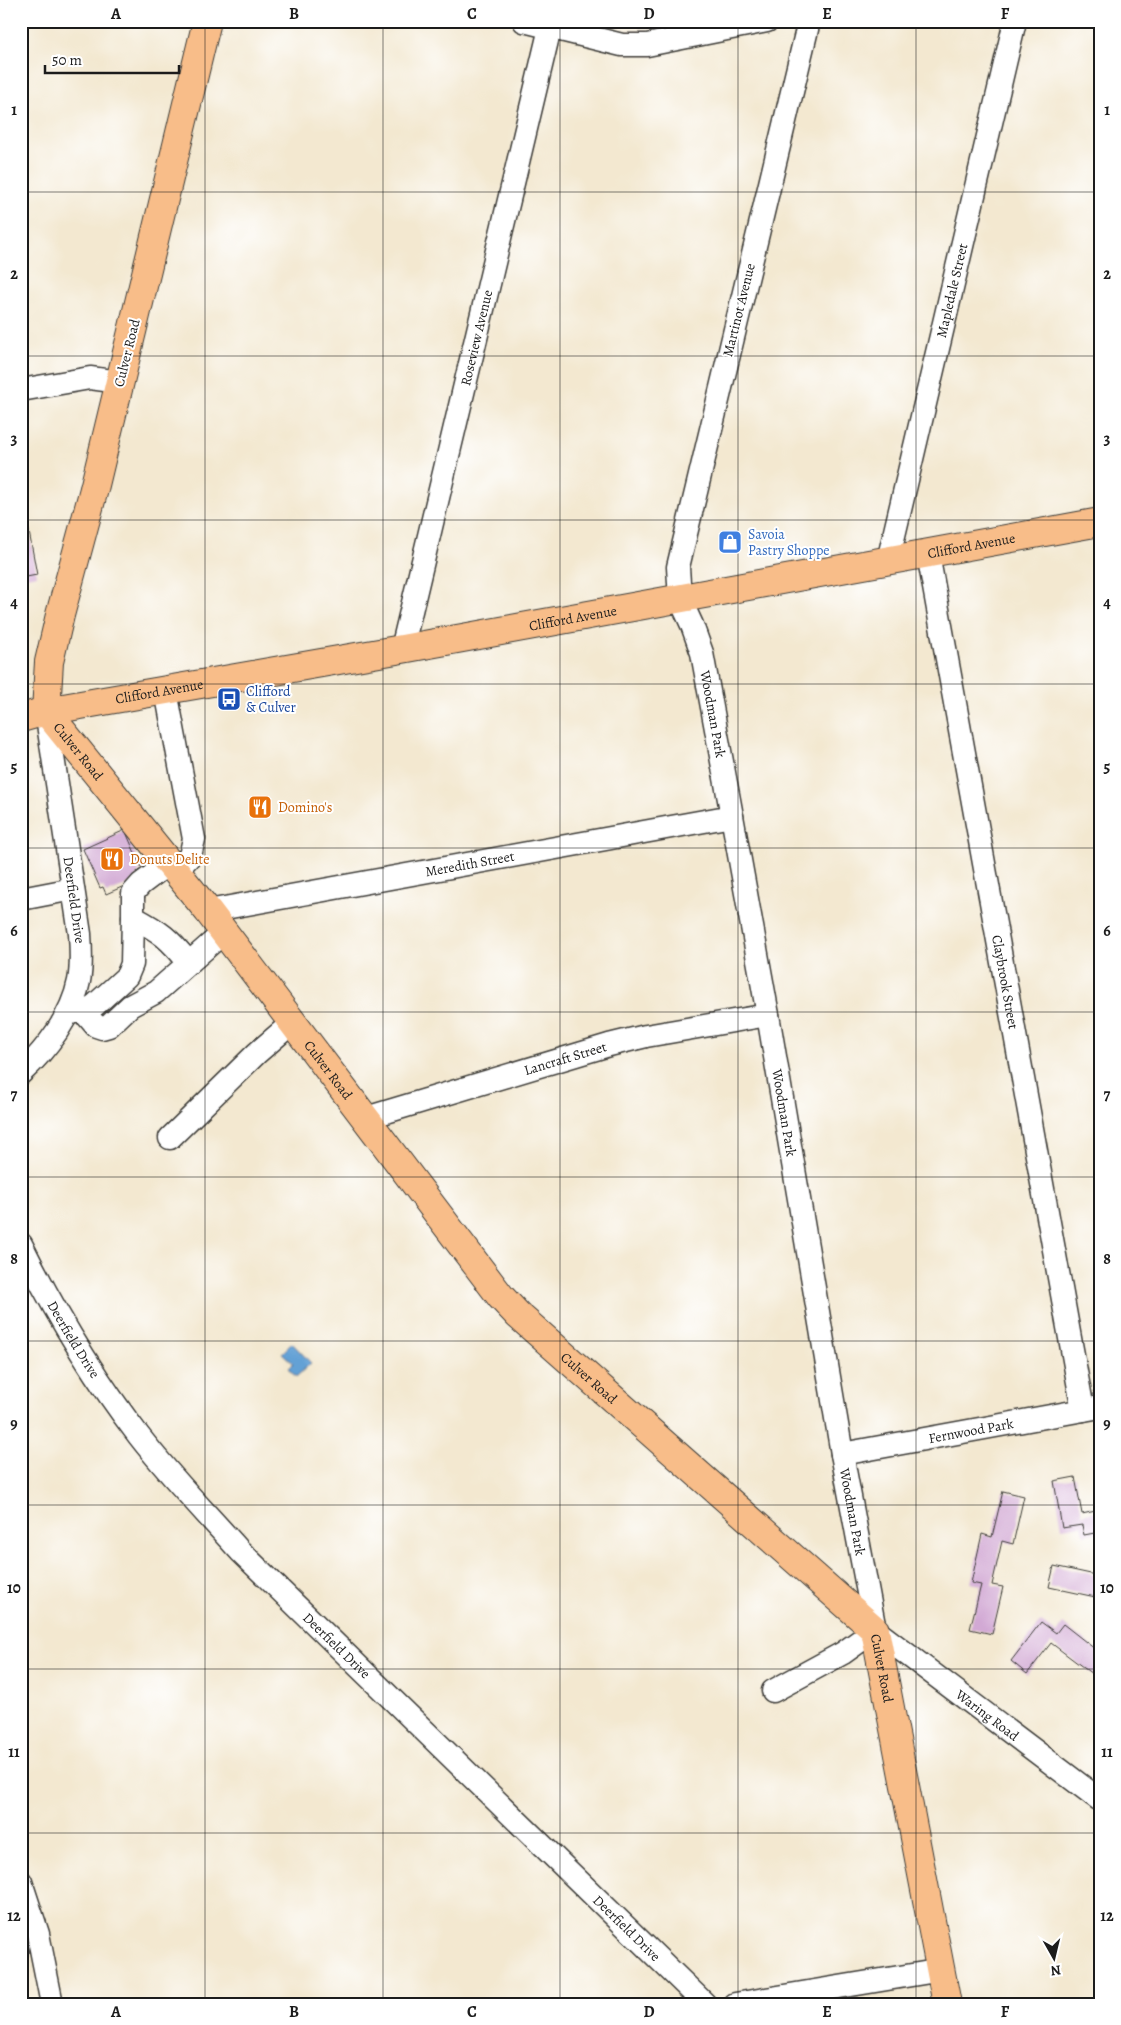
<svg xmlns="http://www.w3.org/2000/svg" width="1121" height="2025" font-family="Alegreya,serif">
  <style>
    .water { fill: #63a1d5; stroke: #405e78 }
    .building { fill: #d2a9d4 }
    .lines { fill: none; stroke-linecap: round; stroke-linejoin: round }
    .minor-casing { stroke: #3c3b37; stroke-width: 25 }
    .major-casing { stroke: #3c3b37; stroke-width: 30 }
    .minor { stroke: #fff; stroke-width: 22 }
    .major { stroke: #f8bd89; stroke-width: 28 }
    .grid { fill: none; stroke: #1c1c1c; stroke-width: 1; stroke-opacity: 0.55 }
    .labels { text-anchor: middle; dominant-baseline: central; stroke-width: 4; stroke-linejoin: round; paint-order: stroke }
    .street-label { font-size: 14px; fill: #1c1c1c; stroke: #fff }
    .shop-label { font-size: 14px; fill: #366cbe; stroke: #fff; text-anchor: start }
    .transit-label { font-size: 14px; fill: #164399; stroke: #fff; text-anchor: start }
    .food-label { font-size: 14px; fill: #c56008; stroke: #fff; text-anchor: start }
    .neatline { fill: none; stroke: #1c1c1c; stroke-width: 2 }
    .grid-label { font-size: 16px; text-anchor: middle; font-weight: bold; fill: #1c1c1c }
  </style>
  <rect width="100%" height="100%" fill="#fff"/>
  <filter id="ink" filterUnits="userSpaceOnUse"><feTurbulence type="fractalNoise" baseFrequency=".02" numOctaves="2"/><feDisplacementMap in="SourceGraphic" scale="10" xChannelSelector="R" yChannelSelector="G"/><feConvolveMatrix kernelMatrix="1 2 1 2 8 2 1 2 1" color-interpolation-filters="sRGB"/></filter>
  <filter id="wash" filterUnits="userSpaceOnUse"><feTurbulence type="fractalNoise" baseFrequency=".0096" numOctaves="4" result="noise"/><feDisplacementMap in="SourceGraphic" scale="20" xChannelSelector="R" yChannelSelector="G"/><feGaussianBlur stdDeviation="1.12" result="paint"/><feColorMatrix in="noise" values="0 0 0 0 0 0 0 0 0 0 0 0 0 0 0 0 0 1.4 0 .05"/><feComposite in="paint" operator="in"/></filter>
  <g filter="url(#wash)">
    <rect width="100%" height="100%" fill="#f3e8d0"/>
    <!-- water -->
    <path class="water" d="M292,1343L311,1363L296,1377L288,1368L293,1363L282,1353Z"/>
    <g id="blocks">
      <!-- building -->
      <path class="building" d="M28,526L37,575L21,578V528Z
        M125,830L142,869L138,871L139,873L131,883L106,894L103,887L100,888L83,849Z
        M1075,1477L1082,1514L1100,1510V1532L1084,1535L1082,1525L1062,1528L1054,1481Z
        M1003,1491L1024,1496L1013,1544L1002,1541L992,1585L1003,1587L992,1634L970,1629L981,1585L971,1583L982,1534L992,1537Z
        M1054,1566L1100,1576V1598L1049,1587Z
        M1041,1622L1056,1633L1063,1624L1100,1653V1680L1051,1643L1027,1674L1011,1661Z"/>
    </g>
  </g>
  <g filter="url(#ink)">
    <use href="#blocks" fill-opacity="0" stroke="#3c3b37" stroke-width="1"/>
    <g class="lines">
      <!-- minor casing -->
      <g class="minor-casing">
        <g id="minor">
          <path d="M524,21L622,45H647L767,21"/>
          <path id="s1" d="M809,21L678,567L680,599L692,625L702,653L732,816L768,1015L842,1454L875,1630"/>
          <path d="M21,390L90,378L120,382"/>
          <path id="s2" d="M928,554L1083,1410"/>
          <path id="s3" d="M888,561L1015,21"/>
          <path id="s4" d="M402,649L550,28"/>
          <path d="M166,691L194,839L190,856L176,871"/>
          <path d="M169,863L141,884L133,893V917C161,932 169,938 189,963"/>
          <path d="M21,899L73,889"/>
          <path id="s5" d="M208,911L732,816"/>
          <path d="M70,1012H84L95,1005L127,976L132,964L133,917"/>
          <path d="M84,1012L96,1026L102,1028L109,1026L130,1006L156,992L224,932"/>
          <path d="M21,1073C47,1049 72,1016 79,981C82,966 81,949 80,934L46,711"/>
          <path id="s6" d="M366,1118L609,1045L646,1036L768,1015"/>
          <path d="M170,1138L257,1053L293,1022"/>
          <path id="s7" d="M21,1244C54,1311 93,1376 139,1436C170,1476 206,1513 240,1551L705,2004"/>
          <path id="s8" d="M842,1454L1100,1407"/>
          <path id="s9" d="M875,1630L1100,1800"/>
          <path d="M773,1691L843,1653L875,1630"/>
          <path d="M21,1882L38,1934L52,2004"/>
          <path d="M735,2004L942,1970"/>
        </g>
      </g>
      <!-- major casing -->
      <g class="major-casing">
        <g id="major">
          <path id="s10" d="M207,21L94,489L60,615L49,662L46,711L208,911L501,1297L518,1315L875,1630L947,2004"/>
          <path id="s11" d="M21,718L46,711L402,649L1100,522"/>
        </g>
      </g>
      <!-- minor -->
      <use href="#minor" class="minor"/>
      <!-- major -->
      <use href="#major" class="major"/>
    </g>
  </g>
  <!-- grid -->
  <path class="grid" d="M205,21V2004M383,21V2004M560,21V2004M738,21V2004M916,21V2004M21,192H1100M21,356H1100M21,520H1100M21,684H1100M21,848H1100M21,1012H1100M21,1177H1100M21,1341H1100M21,1505H1100M21,1669H1100M21,1833H1100"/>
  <!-- icons -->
  <defs>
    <g id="shop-square" transform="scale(1.25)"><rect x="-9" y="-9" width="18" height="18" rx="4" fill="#3f7fe0" stroke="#fff"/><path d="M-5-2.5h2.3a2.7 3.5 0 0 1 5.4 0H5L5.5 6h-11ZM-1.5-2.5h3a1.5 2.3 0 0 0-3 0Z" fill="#fff"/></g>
    <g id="bus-square" transform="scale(1.25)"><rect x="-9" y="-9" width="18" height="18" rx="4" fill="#1a4fb4" stroke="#fff"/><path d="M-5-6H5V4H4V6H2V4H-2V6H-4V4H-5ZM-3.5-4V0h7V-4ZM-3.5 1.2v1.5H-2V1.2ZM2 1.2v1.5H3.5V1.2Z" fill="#fff"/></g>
    <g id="restaurant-square" transform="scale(1.25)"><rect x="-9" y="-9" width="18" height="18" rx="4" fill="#e8710a" stroke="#fff"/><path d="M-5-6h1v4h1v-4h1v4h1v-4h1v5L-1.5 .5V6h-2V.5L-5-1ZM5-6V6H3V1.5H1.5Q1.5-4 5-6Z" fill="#fff"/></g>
  </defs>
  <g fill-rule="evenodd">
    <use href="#shop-square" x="730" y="542"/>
    <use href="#bus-square" x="229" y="699"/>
    <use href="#restaurant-square" x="260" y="807"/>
    <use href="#restaurant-square" x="112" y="859"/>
  </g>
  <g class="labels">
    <!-- street labels -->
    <g class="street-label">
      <text stroke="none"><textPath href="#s3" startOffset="278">Mapledale Street</textPath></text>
      <text transform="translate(739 310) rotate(-76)">Martinot Avenue</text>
      <text stroke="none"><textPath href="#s4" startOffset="320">Roseview Avenue</textPath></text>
      <text transform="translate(127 353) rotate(-76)">Culver Road</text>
      <text stroke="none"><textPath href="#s11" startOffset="966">Clifford Avenue</textPath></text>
      <text stroke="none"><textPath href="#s11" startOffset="561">Clifford Avenue</textPath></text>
      <text stroke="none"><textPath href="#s11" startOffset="141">Clifford Avenue</textPath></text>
      <text stroke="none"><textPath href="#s1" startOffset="714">Woodman Park</textPath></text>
      <text stroke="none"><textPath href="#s10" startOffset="761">Culver Road</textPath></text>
      <text stroke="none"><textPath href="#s5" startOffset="266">Meredith Street</textPath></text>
      <text transform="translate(74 900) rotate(82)">Deerfield Drive</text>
      <text stroke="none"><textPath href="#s2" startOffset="435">Claybrook Street</textPath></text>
      <text stroke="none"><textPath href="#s6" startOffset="208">Lancraft Street</textPath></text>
      <text stroke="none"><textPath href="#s10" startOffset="1166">Culver Road</textPath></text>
      <text stroke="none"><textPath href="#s1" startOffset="1119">Woodman Park</textPath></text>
      <text stroke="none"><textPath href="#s7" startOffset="109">Deerfield Drive</textPath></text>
      <text stroke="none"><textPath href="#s10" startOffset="1571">Culver Road</textPath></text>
      <text stroke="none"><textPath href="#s8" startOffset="131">Fernwood Park</textPath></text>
      <text stroke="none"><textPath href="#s1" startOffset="1524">Woodman Park</textPath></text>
      <text stroke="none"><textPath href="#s7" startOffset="514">Deerfield Drive</textPath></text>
      <text stroke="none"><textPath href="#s10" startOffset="1991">Culver Road</textPath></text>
      <text stroke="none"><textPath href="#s9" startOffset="141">Waring Road</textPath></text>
      <text stroke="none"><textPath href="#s7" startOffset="919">Deerfield Drive</textPath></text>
    </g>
    <!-- shop labels -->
    <g class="shop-label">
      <text x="748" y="534">Savoia<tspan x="748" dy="16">Pastry Shoppe</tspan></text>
    </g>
    <!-- transit labels -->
    <g class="transit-label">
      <text x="246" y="691">Clifford<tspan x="246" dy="16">&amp; Culver</tspan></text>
    </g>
    <!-- food labels -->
    <g class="food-label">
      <text x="278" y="807">Domino's</text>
      <text x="130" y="859">Donuts Delite</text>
    </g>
  </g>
  <!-- margin -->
  <rect width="1121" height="2025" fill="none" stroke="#fff" stroke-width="55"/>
  <!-- north arrow -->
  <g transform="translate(1054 1958) rotate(172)" stroke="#ffffff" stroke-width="4" paint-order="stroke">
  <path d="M0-4L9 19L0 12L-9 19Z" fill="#1c1c1c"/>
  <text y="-8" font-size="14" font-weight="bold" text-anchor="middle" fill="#1c1c1c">N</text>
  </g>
  <!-- scale -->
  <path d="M45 65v8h134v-8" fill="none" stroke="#1c1c1c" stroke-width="2.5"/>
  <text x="52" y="65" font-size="15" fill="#1c1c1c" stroke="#ffffff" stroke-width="4" paint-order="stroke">50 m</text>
  <rect x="28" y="28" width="1066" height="1970" class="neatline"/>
  <g class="grid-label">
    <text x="116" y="19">A</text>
    <text x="294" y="19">B</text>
    <text x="472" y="19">C</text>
    <text x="649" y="19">D</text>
    <text x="827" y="19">E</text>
    <text x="1005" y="19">F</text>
    <text x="14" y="115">1</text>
    <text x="1107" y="115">1</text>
    <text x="14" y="279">2</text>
    <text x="1107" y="279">2</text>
    <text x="14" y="444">3</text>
    <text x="1107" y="444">3</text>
    <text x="14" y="608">4</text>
    <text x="1107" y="608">4</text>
    <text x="14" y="772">5</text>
    <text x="1107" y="772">5</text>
    <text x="14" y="936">6</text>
    <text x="1107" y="936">6</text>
    <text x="14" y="1100">7</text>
    <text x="1107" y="1100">7</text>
    <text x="14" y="1264">8</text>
    <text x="1107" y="1264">8</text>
    <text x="14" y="1429">9</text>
    <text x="1107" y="1429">9</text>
    <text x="14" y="1593">10</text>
    <text x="1107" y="1593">10</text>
    <text x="14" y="1757">11</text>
    <text x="1107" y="1757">11</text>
    <text x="14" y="1921">12</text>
    <text x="1107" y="1921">12</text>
    <text x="116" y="2017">A</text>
    <text x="294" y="2017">B</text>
    <text x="472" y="2017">C</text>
    <text x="649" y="2017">D</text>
    <text x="827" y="2017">E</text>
    <text x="1005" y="2017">F</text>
  </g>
</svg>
